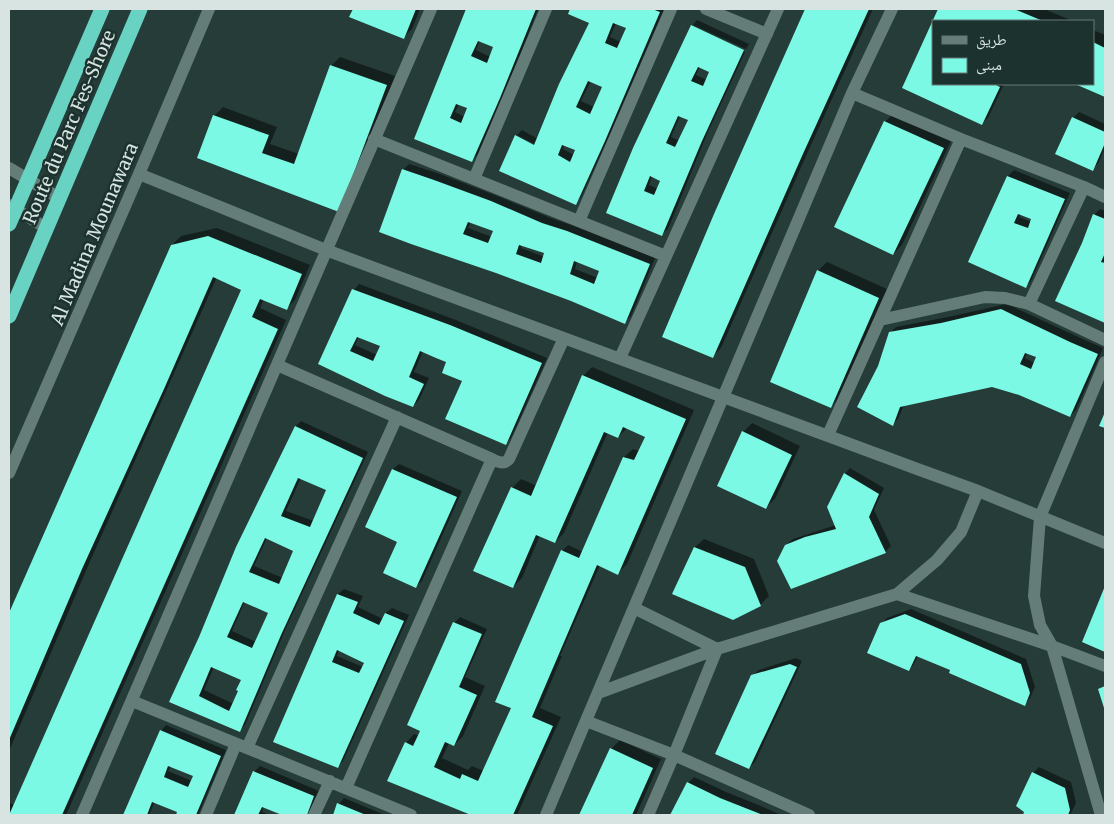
<svg xmlns="http://www.w3.org/2000/svg" width="1114" height="824" font-family="Merriweather,'Noto Naskh Arabic',serif">
  <style>
    .shadow { fill: #0007; fill-rule: evenodd }
    .building { fill: #7bf9e4; fill-rule: evenodd }
    .lines { fill: none; stroke-linecap: round; stroke-linejoin: round }
    .minor { stroke: #657d78; stroke-width: 12 }
    .highway { stroke: #68d3c2; stroke-width: 15 }
    .labels { text-anchor: middle; dominant-baseline: central; stroke-width: 5; stroke-linejoin: round; paint-order: stroke }
    .street-label { font-size: 18px; fill: #d7e4e1; stroke: #1c322e }
  </style>
  <rect width="100%" height="100%" fill="#263c38"/>
  <!-- shadow -->
  <path class="shadow" d="M354,9H420L412,29L403,38L351,17Z
    M468,9H538L506,91L478,154L472,160L416,139ZM480,40L495,47L490,57L476,50ZM459,104L468,108L465,117L455,112Z
    M571,9H664L610,134L581,197L575,203L500,170L517,135V138L538,149L540,147L517,135L522,130L538,139L561,84L591,22L570,13ZM616,23L627,28L621,42L610,37ZM591,81L604,86L594,107L581,101ZM565,144L577,149L574,155L563,149Z
    M805,9H873L810,147L721,348L712,357L698,255Z
    M939,9H1044L1073,21H934Z
    M697,20L749,44L746,49L693,25Z
    M692,28L745,52L707,134L668,229L662,234L608,213ZM700,67L710,71L707,80L696,75ZM680,116L689,120L680,141L671,137ZM652,176L662,180L658,189L649,185Z
    M1093,30L1105,35V95L1079,84H1093Z
    M340,57L395,76L348,202L198,158L214,116L223,107L277,127L270,144L299,154L331,66Z
    M933,84H1004L988,118L982,123L904,87Z
    M1079,112L1105,124V148L1098,164L1092,169L1073,118Z
    M894,113L952,139L902,245L893,254L885,122Z
    M409,164L440,174L497,196L548,217L574,226L655,258L631,316L625,322L572,300L496,272L403,170ZM471,221L494,230L492,237L468,228ZM522,244L546,253L545,257L521,248ZM577,261L601,270L598,278L575,269Z
    M1014,170L1070,193L1031,281L1025,287L970,261L1008,176ZM1021,214L1033,219L1031,222L1019,217Z
    M1100,209L1105,211V322L1056,300L1083,243L1094,215Z
    M217,228L310,265L295,300L286,309L264,299L260,308L286,320L66,815H9V803L15,805L243,290L217,277L91,559L9,751V616L172,245L181,236Z
    M827,262L887,289L840,397L831,406L818,271Z
    M359,284L456,320L547,358L511,438L505,444L464,380L448,361L423,351L414,372L429,378L419,400L413,406L320,364L354,290ZM359,336L382,346L377,355L355,345Z
    M1007,304L1076,336L1103,348L1076,410L1070,416L1019,394L992,385L904,405L898,419L893,424L879,366L890,333L896,327L948,317ZM1027,353L1038,356L1035,363L1025,358Z
    M592,367L694,410L627,564L618,573L600,565L560,656H562L540,708L561,717L517,815H474L389,780L406,743L414,734L419,736L454,623L460,617L487,629L465,677L485,686L463,736L454,745L449,743L442,758L468,770L472,766L484,771L513,708L562,551L568,545L583,552L624,457L633,449L640,451L646,436L627,428L618,437L608,432L564,533L555,542L540,535L522,578L513,587L474,570L512,488L521,479L537,486L583,376Z
    M301,421L368,452L286,628L245,725L239,731L170,701L296,426ZM301,478L328,490L314,521L286,511ZM267,538L295,551L283,578L254,566ZM245,601L270,612L256,642L232,631ZM214,667L242,679L234,704L204,690Z
    M752,423L800,446L775,499L766,507L743,432Z
    M399,464L462,491L422,581L416,586L399,541L393,469Z
    M850,468L884,488L874,510L891,546L885,552L786,545L793,539L836,525L845,474Z
    M704,539L754,559L769,596L760,605L674,594L695,547Z
    M344,589L363,596L358,607L383,619L386,613L392,608L409,615L343,761L337,767L274,741L338,594ZM339,650L365,662L363,667L337,656Z
    M1105,589V650L1084,641Z
    M911,609L1026,659L1035,687L1030,698L1025,704L952,670L918,656L914,664L909,670L881,624L887,618Z
    M796,658L802,661L755,762L749,768L752,676L759,670Z
    M166,725L226,750L198,815H177L178,812L155,801L149,815H125L161,731ZM171,766L194,775L192,781L168,771Z
    M620,740L661,759L636,815H581L611,749Z
    M260,766L319,791L309,815H286L264,806L262,812L270,815H236L254,772Z
    M1039,767L1071,782L1076,803L1070,815H1024L1026,811L1033,773Z
    M694,777L726,792L761,806L781,815H672L688,783Z
    M344,798L385,815H334L339,804Z"/>
  <!-- building -->
  <path class="building" d="M353,9H416L404,39L349,17Z
    M466,9H536L500,98L472,162L414,139ZM478,41L493,47L487,63L471,56ZM456,104L467,108L461,123L450,118Z
    M570,9H652L660,12L605,141L576,205L499,171L515,135L534,145L559,84L589,23L568,14ZM613,23L626,28L617,48L605,43ZM588,81L602,87L590,114L576,107ZM562,145L575,150L570,162L558,155Z
    M805,9H869L802,156L713,358L662,337L714,214Z
    M938,9H1014L1043,21H933V84H994L1000,87L982,125L902,88Z
    M691,25L744,50L702,141L662,236L606,213L633,148ZM698,67L709,72L703,86L691,81ZM678,116L688,120L675,147L666,143ZM650,176L660,181L654,195L644,191Z
    M1093,42L1105,48V97L1075,84H1093Z
    M330,65L387,85L339,212L197,158L213,115L269,135L262,153L294,164Z
    M1072,117L1105,132V143L1093,171L1055,154Z
    M884,121L944,148L893,255L834,227Z
    M402,169L434,180L491,201L542,223L567,231L650,264L625,324L571,301L496,273L411,244L379,232ZM468,222L493,231L488,243L463,234ZM519,245L544,253L541,263L516,254ZM574,261L599,271L594,284L570,274Z
    M1007,176L1065,199L1026,288L968,262ZM1018,214L1031,219L1028,228L1014,223Z
    M1093,214L1105,219V253L1101,262L1105,263V323L1055,301L1082,243Z
    M208,236L302,274L287,310L260,299L252,317L278,329L62,815H9L241,290L213,277L164,389L82,569L9,740V613L171,245Z
    M817,270L879,298L831,408L770,382Z
    M352,289L450,325L542,363L506,445L445,419L462,381L442,373L446,362L436,358L420,351L409,377L424,384L413,407L385,396L318,364ZM357,337L380,346L373,361L350,351Z
    M1001,309L1070,342L1098,354L1070,417L1019,395L992,387L900,407L893,426L857,407L878,366L889,332L941,323ZM1025,353L1036,357L1031,369L1020,364Z
    M582,375L686,419L618,575L597,565L576,614L532,717L553,726L513,815H471L387,781L405,742L413,746L420,731L407,725L453,622L482,634L459,687L477,695L454,746L445,742L434,767L460,779L462,774L478,781L511,708L495,702L561,550L579,558L623,457L634,460L645,437L623,427L618,438L604,432L555,543L536,535L513,588L473,571L511,487L531,496Z
    M1105,412V428L1099,426Z
    M295,426L363,458L281,635L240,732L169,702L199,637L236,547ZM298,478L326,490L310,527L281,516ZM265,538L293,551L279,584L249,572ZM243,602L268,613L252,648L227,637ZM211,667L241,680L236,690L238,691L229,711L199,696Z
    M742,431L792,455L766,509L717,486Z
    M392,469L457,497L416,588L383,573L397,542L365,527Z
    M844,473L879,494L869,517L886,553L791,589L777,561L785,545L805,537L836,529L827,507Z
    M694,547L745,567L761,606L733,620L672,594Z
    M1105,586V652L1082,642Z
    M337,594L358,602L353,613L379,625L385,613L404,621L338,768L273,742ZM337,650L364,663L359,673L332,662Z
    M905,614L1021,664L1030,693L1025,706L949,673L950,670L916,656L909,671L867,653L880,623Z
    M790,664L797,667L749,769L715,754L751,675Z
    M1105,686V711L1098,689Z
    M160,730L221,756L196,815H176L177,812L152,802L147,815H123ZM168,766L193,776L188,787L164,777Z
    M610,748L653,768L632,815H579Z
    M253,771L314,796L307,815H282L262,807L258,815H234Z
    M1032,772L1065,788L1070,810L1068,815H1023L1024,812L1016,806Z
    M687,782L720,798L763,815H670Z
    M337,803L366,815H333Z"/>
  <g class="lines">
    <!-- minor -->
    <path class="minor" d="M706,9L767,34
      M852,93L961,139L1084,187L1105,197
      M374,139L666,256
      M9,168L59,198
      M139,174L326,250L920,470L978,491L1105,543
      M474,179L546,9
      M9,205L46,228
      M579,221L671,9
      M1029,304L1084,187
      M880,320L985,297L1005,298L1029,304L1105,340
      M620,358L778,9
      M277,365L492,459C498,462 504,465 509,459L564,338
      M828,435L961,139
      M9,473L139,174L209,9
      M897,594L1052,646L1105,666
      M634,608L717,649L674,755L648,815
      M598,693L717,649L897,594L937,560L961,532L978,491
      M132,701L411,815
      M586,721L674,755L809,815
      M247,748L397,417
      M346,788L492,459
      M82,815L431,9
      M206,815L236,744
      M314,815L330,781
      M546,815L852,93L892,9
      M1101,815L1052,646L1040,625L1034,596L1040,517L1105,362"/>
    <!-- highway -->
    <path class="highway" d="M9,224L102,9
      M9,316L140,9"/>
  </g>
  <g class="labels">
    <!-- street labels -->
    <g class="street-label">
      <text transform="translate(69 127) rotate(-67)">Route du Parc Fes-Shore</text>
      <text transform="translate(94 234) rotate(-67)">Al Madina Mounawara</text>
    </g>
  </g>
  <!-- border -->
  <rect width="1114" height="824" fill="none" stroke="#d7e4e1" stroke-width="20"/>
  <!-- legend -->
  <rect x="932" y="20" width="162" height="65" fill="#1c322e" stroke="#677976"/>
  <rect x="942" y="36" width="25" height="8" fill="#657d78" stroke="#677976"/>
  <text x="976" y="45" font-size="15" fill="#d7e4e1">طريق</text>
  <rect x="942" y="58" width="25" height="15" fill="#7bf9e4" stroke="#677976"/>
  <text x="976" y="70" font-size="15" fill="#d7e4e1">مبنى</text>
</svg>
